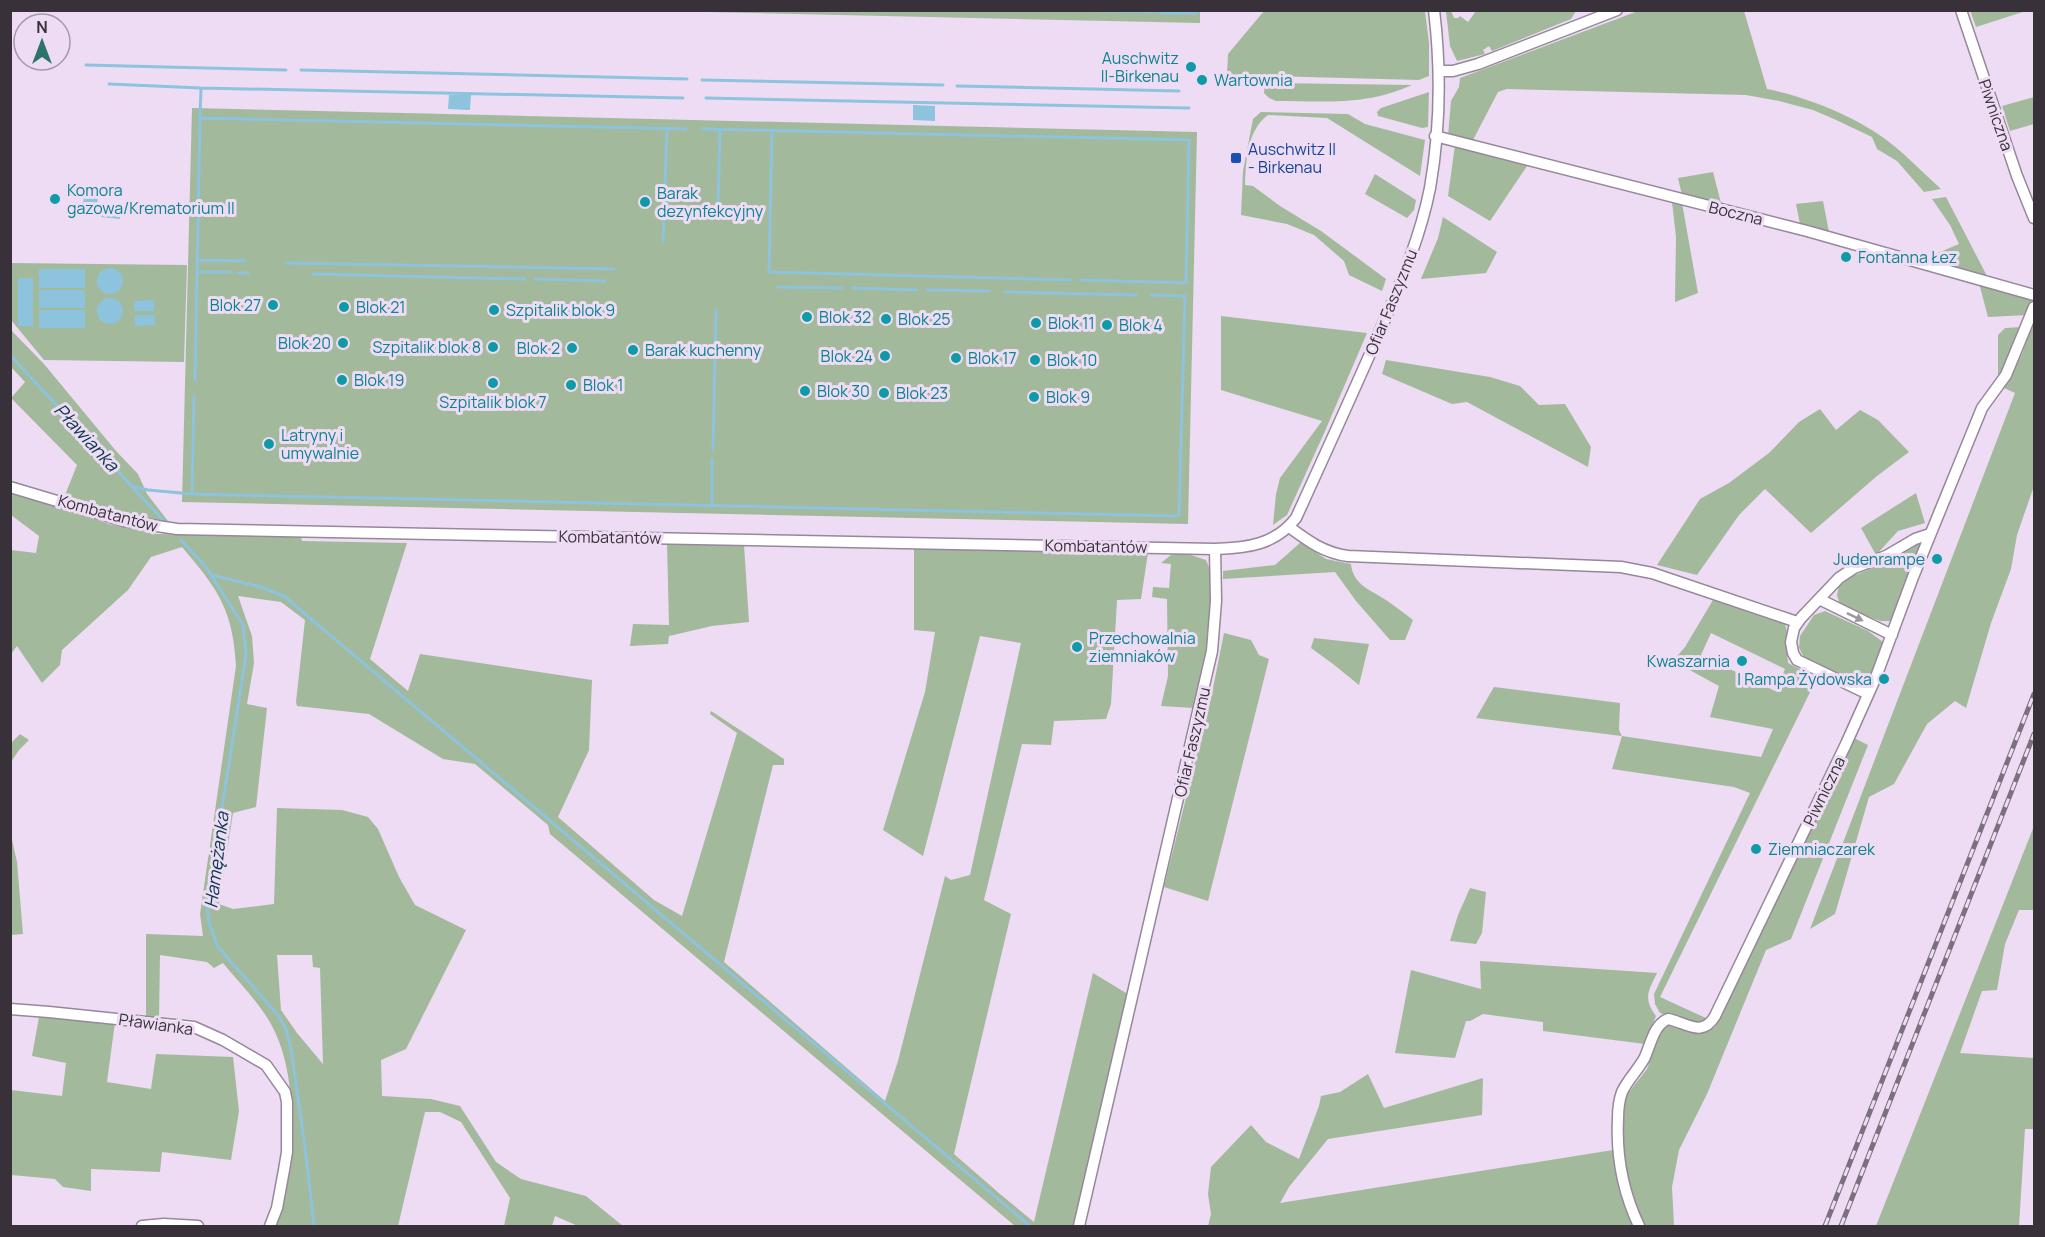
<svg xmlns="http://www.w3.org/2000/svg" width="2045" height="1237" font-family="Manrope,sans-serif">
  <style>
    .green { fill: #a3b99c; fill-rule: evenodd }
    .water { fill: #8dc3dd }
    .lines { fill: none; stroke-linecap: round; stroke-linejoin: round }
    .stream { stroke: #8dc3dd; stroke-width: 3 }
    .minor-casing { stroke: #96879b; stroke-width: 13 }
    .minor { stroke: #fff; stroke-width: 10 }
    .rail-casing { stroke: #7b707e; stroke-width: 5 }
    .rail { stroke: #eddcf3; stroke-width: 3; stroke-dasharray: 9; stroke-linecap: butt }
    .oneway { fill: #9c989c }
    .culture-dot { fill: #0f9aa8; stroke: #eddcf3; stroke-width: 2 }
    .transit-dot { fill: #1a4fb4; stroke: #eddcf3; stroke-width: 2 }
    .labels { text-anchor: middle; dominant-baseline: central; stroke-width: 6; stroke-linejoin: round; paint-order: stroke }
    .culture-label { font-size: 16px; fill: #0d838f; stroke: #eddcf3; text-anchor: start }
    .street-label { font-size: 16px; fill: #38313a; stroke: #eddcf3 }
    .transit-label { font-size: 16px; fill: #164399; stroke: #eddcf3; text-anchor: start }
    .water-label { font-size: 18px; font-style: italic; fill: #063749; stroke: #eddcf3 }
  </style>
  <rect width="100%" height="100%" fill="#eddcf3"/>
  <!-- green -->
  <path class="green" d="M1970,10H2026V11L1976,27Z
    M1200,11V23L661,11L1200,10Z
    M1264,11H1425L1429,43V76L1419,80L1227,75L1228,54Z
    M1446,11H1451L1454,18H1458L1460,16L1468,22L1476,11H1576L1571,19L1492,51L1489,46L1483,50L1485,54L1457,61L1450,46Z
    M1638,11H1744L1767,89C1803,96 1847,113 1878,134C1901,149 1921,171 1941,189L1924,192L1897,161L1877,149L1872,137L1834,119L1813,110L1779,101L1746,95L1507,89L1498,92L1472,142L1448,136L1451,101L1459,87L1460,78Z
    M1265,83L1412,85C1365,106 1326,101 1276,101L1269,98L1264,93Z
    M1429,92L1428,127L1422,128L1378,116L1377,112L1381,108Z
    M2034,97V124L2010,131L2002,106Z
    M192,108L1197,132L1188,524L182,502Z
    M1261,112L1348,114L1365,124L1425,140L1420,176L1327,118L1268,115C1247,130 1246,161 1245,185L1253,186L1280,206L1321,231L1386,279L1382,291L1349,275L1344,261L1314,235L1287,224L1241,215L1243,171L1253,119Z
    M1455,145L1529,163L1490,221L1448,196Z
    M1713,172L1721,203L1682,195L1678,178Z
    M1375,174L1416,200L1414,210L1407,218L1365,194Z
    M1946,197L1987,276L1926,258L1959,244L1950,225L1932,199Z
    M1823,201L1829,232L1800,224L1796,204Z
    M1672,202L1682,203L1698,293L1675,302L1676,237Z
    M1443,217L1497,252L1486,273L1421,279L1438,238Z
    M10,263L187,265L184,362L44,360L11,320Z
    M1979,283L2032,299L2027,315L1988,317Z
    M1221,316L1367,333L1325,431L1287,515L1273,525L1276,494L1280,478L1322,421L1221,390Z
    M2034,319V486L2017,535L2011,569L1991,623L1966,708L1955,701L1927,724L1894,784L1869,797L1835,914L1810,929L2015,393L2004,388L2022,354Z
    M2022,327L1998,382V335L2005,328Z
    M10,329L44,364L116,451L138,474L147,494L168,521L159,525L65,495L77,465L11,398L25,382L11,367Z
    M1386,360L1490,377L1520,386L1539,405L1565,404L1591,447L1588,467L1467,402L1452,404L1382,374Z
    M1820,409L1836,430L1860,410L1878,420L1909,452L1877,476L1811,533L1765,489L1739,515L1697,575L1657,565L1700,499L1729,483L1769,453L1799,422Z
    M11,493L38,499L109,524L157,534L301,537L302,541L407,543L370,659L408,691L420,654L592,680L589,750L558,817L654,900L682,916L737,733L710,714L711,711L784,759V765H773L724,962L885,1101L898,1061L945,876L951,880L970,875L1021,643L980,636L923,856L883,830L925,692L935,632L914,630V549L1148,553L1141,599L1117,600L1111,704L1106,719L1054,721L1051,745L1022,744L984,900L1011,914L954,1154L1000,1194L1034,1222L1093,973L1131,996L1074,1226H1015L550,834L548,825L475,764L443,759L369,714L297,706L296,702L305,620L281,602L238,596L252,636L254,663L247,704L267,708L256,807L233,813L219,904L233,909L274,904L277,808L342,810L368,817L378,829L399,877L415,905L466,930L406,1049L381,1060L382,1096L431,1099L460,1106L496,1162L521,1179L586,1196L623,1226H578L555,1216L552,1226H504L510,1198L461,1122L440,1112H425L398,1226H310L309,1225L276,1226C292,1170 301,1087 275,1032C263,1006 241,985 223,963L214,968L207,962L160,955L159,1019L146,1017V934L203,936L200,914L236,666C233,610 218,589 182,547L151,557L128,590L62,650L60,665L42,683L17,646L11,654V550L36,553L39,536L11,515ZM277,955H312L313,967L320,968L323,1064L297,1033L281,1010Z
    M1916,493L1925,523L1898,531L1876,555L1861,528Z
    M1301,542L1326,559L1351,564C1353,585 1371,590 1386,600C1395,606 1404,613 1413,620L1405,640H1390L1356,601L1335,572L1223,579V571L1275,565Z
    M667,543L744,545L749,622L712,626L669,636L668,644L630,646L633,624L669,625Z
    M1920,543V549L1898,610L1890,621H1880L1840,605L1837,595L1839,586L1853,576L1894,559Z
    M1185,553L1206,560C1212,572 1211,582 1212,596C1212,637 1204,668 1194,708L1161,706L1168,676L1167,599L1152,597L1153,587L1169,588L1171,564L1161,563L1171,555Z
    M1713,600L1784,623C1790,633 1786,649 1788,663L1817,678L1660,997L1708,1019L1698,1024L1660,1013L1655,1004L1654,994L1750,793L1734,787L1612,769L1622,736L1476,718L1494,687L1620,703L1619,730L1622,736L1761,757L1773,729L1710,717L1719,686L1673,661L1685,647ZM1711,633L1785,669L1775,691L1701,655Z
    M1825,611L1868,631L1883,642L1872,678L1867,683H1854L1805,659L1799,648L1800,636L1814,615Z
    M1224,633L1251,640L1259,655L1269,659L1208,901L1164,887L1212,693Z
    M1314,638L1369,644L1359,685L1333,664L1311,648Z
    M20,734L29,740L19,750L11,762V743Z
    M1854,738L1868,745L1791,939L1766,950L1707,1094L1679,1150L1672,1187L1674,1226H1645L1634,1205L1625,1163L1622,1132L1625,1097L1647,1069L1661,1031L1670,1025L1695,1033L1715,1027Z
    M2034,826V910H2019L2005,944L1997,990L1982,991L1960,1053L2034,1058V1129H2025L2019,1226H1876Z
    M11,835L17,862L23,934L11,935Z
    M1470,888L1486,892L1482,933L1476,944L1450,941L1458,915Z
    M1480,961L1657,973C1648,992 1643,998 1656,1016L1645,1044L1543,1031V1022L1483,1014L1470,1021H1466L1455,1058L1395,1053L1411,970L1481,989Z
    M39,1017L115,1022L107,1082L151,1089L156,1054L233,1057L239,1111L231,1160L162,1152L160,1172L91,1169V1191L63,1187L55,1179L11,1175V1090L62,1096L66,1063L32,1056Z
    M1368,1074L1384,1108L1483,1078L1482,1115L1328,1139L1289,1187L1280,1203L1613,1150L1617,1180L1636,1226H1208L1211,1214L1208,1194L1211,1167L1251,1125L1266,1142L1299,1159L1319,1106L1321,1096L1340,1092Z"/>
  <!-- water -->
  <path class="water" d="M449,95H471L470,110L448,109Z
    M913,105L935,106V121L913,120Z
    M84,196H98L97,207L83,206Z
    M102,206L121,208L120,219L101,217Z
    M97 281a13 13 0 1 1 26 0a13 13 0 1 1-26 0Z
    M39,269H85V288H39Z
    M18,278H33V326H18Z
    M39,290H85V308H39Z
    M97 311a13 13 0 1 1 26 0a13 13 0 1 1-26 0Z
    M154,300V311H134V301Z
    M39,310H85V328H39Z
    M135,315H155V325L135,326Z"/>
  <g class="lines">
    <!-- stream -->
    <path class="stream" d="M1066,10L1157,12
      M1161,13H1197V10
      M86,65L286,70
      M301,70L687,79
      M702,80L943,85
      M109,84L201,88L683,98
      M957,86L1179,91
      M706,98L1189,108
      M200,118L201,88
      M702,129L1189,140L1186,283L1081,280
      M772,131L769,272L1071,280
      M718,204L720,130
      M663,242L667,128
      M198,260L245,261
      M286,263L614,269
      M198,272H231
      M239,273H248
      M313,274L525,279
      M535,279L605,281
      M778,287L842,288
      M852,288L917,290
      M927,290L989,291
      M1005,292L1136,295
      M10,355L163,520
      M195,380L200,118L686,129
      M713,450L716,310
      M131,486L148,490L192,494L1175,516L1179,515L1185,296L1151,295
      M192,494L194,396
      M712,506V459
      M181,540L206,567L243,625L246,655L207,904L209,923L218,947L278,1015L286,1029L291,1048L306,1155L314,1226
      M211,575L261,587L285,597L1030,1226"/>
    <!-- minor casing -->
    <g class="minor-casing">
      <path id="minor" d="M1961,10L2017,176L2034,218
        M1439,71H1453L1478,64L1617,10
        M1435,136L1807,231L2034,295
        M10,487L124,521L177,529L1215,549C1247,548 1275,545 1296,518C1322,461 1348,404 1373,347C1395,296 1419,244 1430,188C1440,131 1441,68 1434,10
        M1289,527C1308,541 1324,553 1348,556L1621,567L1652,573L1797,622
        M1819,599L1892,635
        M1868,694L1797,660L1793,653L1791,642L1794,628L1801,618L1839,578L1854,568L1886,556L1915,539L1930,534
        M10,1009L49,1012L194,1027L223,1040L266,1065L285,1092L287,1102V1152L284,1170L277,1208L270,1226
        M142,1226L164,1224L198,1226
        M1079,1226L1212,651L1216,601L1215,549
        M1639,1226C1623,1192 1616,1157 1618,1119C1618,1110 1619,1100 1622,1092C1628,1079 1639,1069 1645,1057C1651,1043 1654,1025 1668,1019C1687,1023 1702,1038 1715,1016L1846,744L1876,677L1913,577L1982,408L2006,375L2034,307"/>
    </g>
    <!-- minor -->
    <use href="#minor" class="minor"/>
    <!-- rail casing -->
    <g class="rail-casing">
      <path id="rail" d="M1825,1226L2034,694
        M1841,1226L2034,734"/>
    </g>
    <!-- rail -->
    <use href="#rail" class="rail"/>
  </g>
  <!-- one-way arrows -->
  <defs><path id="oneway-solid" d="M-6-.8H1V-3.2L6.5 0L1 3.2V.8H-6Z" transform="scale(1.5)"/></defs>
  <use class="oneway" href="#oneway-solid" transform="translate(1855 617) rotate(26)"/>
  <!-- markers -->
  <g class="culture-dot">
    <circle cx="1191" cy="67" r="6"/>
    <circle cx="1202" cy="80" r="6"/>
    <circle cx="55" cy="199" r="6"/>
    <circle cx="645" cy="202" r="6"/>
    <circle cx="1846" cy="257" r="6"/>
    <circle cx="273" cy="305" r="6"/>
    <circle cx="344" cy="307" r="6"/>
    <circle cx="494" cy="310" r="6"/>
    <circle cx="807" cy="317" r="6"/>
    <circle cx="886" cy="319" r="6"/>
    <circle cx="1036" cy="323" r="6"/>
    <circle cx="1107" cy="325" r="6"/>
    <circle cx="343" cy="343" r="6"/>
    <circle cx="493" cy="347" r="6"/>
    <circle cx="572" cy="348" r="6"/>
    <circle cx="633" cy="350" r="6"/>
    <circle cx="885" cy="356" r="6"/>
    <circle cx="956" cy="358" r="6"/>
    <circle cx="1035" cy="360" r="6"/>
    <circle cx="342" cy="380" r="6"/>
    <circle cx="493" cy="383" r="6"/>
    <circle cx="571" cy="385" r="6"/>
    <circle cx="805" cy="391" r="6"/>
    <circle cx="884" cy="393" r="6"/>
    <circle cx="1034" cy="397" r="6"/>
    <circle cx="269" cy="444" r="6"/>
    <circle cx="1937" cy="559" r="6"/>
    <circle cx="1077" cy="647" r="6"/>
    <circle cx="1742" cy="661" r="6"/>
    <circle cx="1884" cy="679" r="6"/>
    <circle cx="1756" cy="849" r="6"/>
  </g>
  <rect class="transit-dot" x="1230" y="152" width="12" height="12" rx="3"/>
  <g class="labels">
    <!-- culture labels -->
    <g class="culture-label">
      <text x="1179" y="58" text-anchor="end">Auschwitz<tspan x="1179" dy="18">II-Birkenau</tspan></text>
      <text x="1214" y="80">Wartownia</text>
      <text x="67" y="190">Komora<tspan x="67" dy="18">gazowa/Krematorium II</tspan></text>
      <text x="657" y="193">Barak<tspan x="657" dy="18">dezynfekcyjny</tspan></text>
      <text x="1858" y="257">Fontanna Łez</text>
      <text x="261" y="305" text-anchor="end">Blok 27</text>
      <text x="356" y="307">Blok 21</text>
      <text x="506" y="310">Szpitalik blok 9</text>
      <text x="819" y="317">Blok 32</text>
      <text x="898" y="319">Blok 25</text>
      <text x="1048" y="323">Blok 11</text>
      <text x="1119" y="325">Blok 4</text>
      <text x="331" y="343" text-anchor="end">Blok 20</text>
      <text x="481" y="347" text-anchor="end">Szpitalik blok 8</text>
      <text x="560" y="348" text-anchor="end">Blok 2</text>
      <text x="645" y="350">Barak kuchenny</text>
      <text x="873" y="356" text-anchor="end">Blok 24</text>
      <text x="968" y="358">Blok 17</text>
      <text x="1047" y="360">Blok 10</text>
      <text x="354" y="380">Blok 19</text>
      <text x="583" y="385">Blok 1</text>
      <text x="817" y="391">Blok 30</text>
      <text x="896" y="393">Blok 23</text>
      <text x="1046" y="397">Blok 9</text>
      <text x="493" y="402" text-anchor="middle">Szpitalik blok 7</text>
      <text x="281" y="435">Latryny i<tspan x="281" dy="18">umywalnie</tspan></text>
      <text x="1925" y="559" text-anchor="end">Judenrampe</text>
      <text x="1089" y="638">Przechowalnia<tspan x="1089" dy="18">ziemniaków</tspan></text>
      <text x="1730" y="661" text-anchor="end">Kwaszarnia</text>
      <text x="1872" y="679" text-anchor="end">I Rampa Żydowska</text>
      <text x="1768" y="849">Ziemniaczarek</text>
    </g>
    <!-- street labels -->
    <g class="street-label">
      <text transform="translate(1996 115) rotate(71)">Piwniczna</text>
      <text transform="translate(1736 213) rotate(14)">Boczna</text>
      <text transform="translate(1391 302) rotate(-68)">Ofiar Faszyzmu</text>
      <text transform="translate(108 513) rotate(15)">Kombatantów</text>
      <text transform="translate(610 537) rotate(1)">Kombatantów</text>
      <text transform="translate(1096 546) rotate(1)">Kombatantów</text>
      <text transform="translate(1192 742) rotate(-77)">Ofiar Faszyzmu</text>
      <text transform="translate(1824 791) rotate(-64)">Piwniczna</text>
      <text transform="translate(156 1024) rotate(8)">Pławianka</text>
    </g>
    <!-- transit labels -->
    <g class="transit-label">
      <text x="1248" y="149">Auschwitz II<tspan x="1248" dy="18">- Birkenau</tspan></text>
    </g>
    <!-- water labels -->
    <g class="water-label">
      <text transform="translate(87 437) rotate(47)">Pławianka</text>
      <text transform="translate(216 860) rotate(-83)">Hamężanka</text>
    </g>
  </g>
  <!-- border -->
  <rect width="2045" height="1237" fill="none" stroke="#38313a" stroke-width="24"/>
  <!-- north arrow -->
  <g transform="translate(42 42)"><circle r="28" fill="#eddcf3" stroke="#a598a9" stroke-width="1.5"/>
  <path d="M0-4.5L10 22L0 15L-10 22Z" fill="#2c7369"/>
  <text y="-9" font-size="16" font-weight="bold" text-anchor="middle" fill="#38313a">N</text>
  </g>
</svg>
